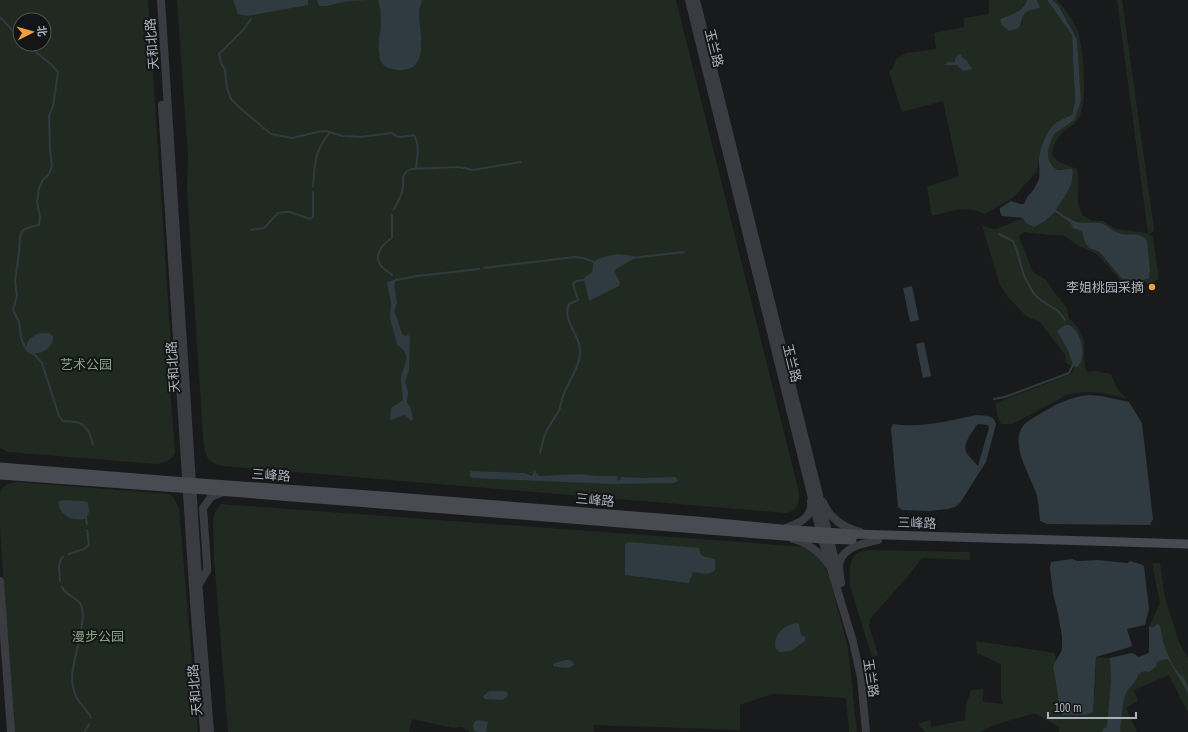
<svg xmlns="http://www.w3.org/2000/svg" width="1188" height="732" font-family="'Archivo Narrow','Noto Sans SC',sans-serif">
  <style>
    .green { fill: #212a21; fill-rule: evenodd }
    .water { fill: #2f3b40; fill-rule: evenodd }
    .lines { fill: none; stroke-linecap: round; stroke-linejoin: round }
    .stream { stroke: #2f3b40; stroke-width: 2 }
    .tertiary { stroke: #3a3c41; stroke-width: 8 }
    .secondary { stroke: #484b51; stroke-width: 9 }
    .poi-dot { fill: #f29f3b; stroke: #141517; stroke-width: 1.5 }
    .labels { text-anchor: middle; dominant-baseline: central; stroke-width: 4; stroke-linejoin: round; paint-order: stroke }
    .street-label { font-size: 13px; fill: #acb2bb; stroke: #141517 }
    .poi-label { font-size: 13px; fill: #acb2bb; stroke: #141517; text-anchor: end }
    .park-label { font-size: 13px; fill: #85a683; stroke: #141517 }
  </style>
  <rect width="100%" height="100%" fill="#191a1c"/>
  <!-- green -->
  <path class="green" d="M0,0H148L172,360L170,388L175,453C171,461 164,463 156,464L8,452L0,448ZM20,20H44V44H20Z
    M177,0H676L799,493C799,503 798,511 786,513L223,466C205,463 205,453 203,436L187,190L188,156Z
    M989,0H1027C1023,11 1011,15 1000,19L1022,25L1023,16L1027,11L1040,7L1037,0H1047L1072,35L1075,101L1072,115L1066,119L1060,120L1042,150L1036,172L1014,197L985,214C966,205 952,211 932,216L927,187L959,176L943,101L902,112L889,72L893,68L897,58L907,53L936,49L934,33L964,27V18L989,14Z
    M1052,0H1057C1064,9 1074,20 1078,31C1083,49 1089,103 1078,119C1076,123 1071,126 1067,129C1058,135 1053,144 1052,154L1057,161L1077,169C1081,186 1073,198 1083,216L1093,221H1103L1116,229L1148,233L1117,0H1122L1154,229L1153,232L1149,234L1153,237L1159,279L1153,282L1128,286L1123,283L1097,254L1077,245L1069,239L1062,235H1050L1024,232L1021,234L1019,237L1033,272L1046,280L1054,292L1060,299L1067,308L1069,319C1073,321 1075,324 1078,328C1090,346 1080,356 1087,372L1095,371L1111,374L1118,390L1127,399C1105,393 1090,389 1067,395L1012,424H1001L997,415L996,403L1071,374L1074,368L1066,363L1065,355L1040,322L1026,316L1007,296L1000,285L982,225L992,229H997L1023,218L1045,221L1055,212L1070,222L1075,228L1082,231L1085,243L1089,248L1098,252L1122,279L1136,281L1147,279L1139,235L1122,234L1112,231L1102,224L1082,223L1069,218L1056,210L1066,194L1074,175L1061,169L1058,170L1053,167L1049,161L1048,153L1050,143L1054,134L1066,125L1081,101L1077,39L1058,5Z
    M17,482L169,494L173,497L179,508L198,732H14L0,529V493C3,485 9,483 17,482Z
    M221,504L807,547L822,561L830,579L848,648L857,732H849L846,698L779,694H772L740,705V730L594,725V732H470L462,727L453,728L412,719L409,732H228L214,559L213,519L214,514Z
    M869,550L970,552V560L922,558L908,576L870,619L869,626L878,655L872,657L850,586C849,575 848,558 859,552C862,551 866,551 869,550Z
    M1152,563H1160L1165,598L1179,642L1188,658V713L1169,675L1134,690L1138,701L1126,708L1137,732H1059V727L1036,714H1032L994,725L980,732H925L918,724L930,720L931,727L965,720L966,705L971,690L983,689V702L1003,704L1001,699V664L977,653L976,641L1055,653L1056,661L1053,666L1060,709L1063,715H1086L1095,692L1096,657L1110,658L1132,653L1139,657L1149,653V627L1160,603Z"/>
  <!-- water -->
  <path class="water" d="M233,0H308V5L247,16L238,14Z
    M317,0H367L348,1L326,6H320L318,4Z
    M378,0H422C422,4 419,7 419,11C419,31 431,72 399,70C393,70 385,68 382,63C375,52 381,33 381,21C381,14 380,7 378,0Z
    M1027,0H1037L1040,7C1036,10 1032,9 1028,11C1017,17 1028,28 1009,31L1002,25L1000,19C1011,15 1023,12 1027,0Z
    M1047,0H1052L1058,5L1077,39L1081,101L1074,120L1054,134L1050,143L1048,153L1049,161L1053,167L1058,170L1072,169C1076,184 1063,198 1056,210C1062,214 1068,218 1075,221C1083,224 1091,222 1100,223C1106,224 1113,232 1122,234C1130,235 1142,232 1147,241L1150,271L1149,278L1144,280L1136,281L1122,279L1099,252L1089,248L1085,243L1082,231L1073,228L1070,222L1055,212L1045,221L1034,227L1026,223L1023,218L1002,216L1000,212V208L1011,201L1020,204H1024C1027,194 1034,192 1037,183C1041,177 1039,169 1039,162C1039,149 1048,125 1061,120C1065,118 1068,117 1072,115L1075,101L1072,35Z
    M961,54L962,57L967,61L972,69L963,71L957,65H944L948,62H955V58Z
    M617,254L634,256L635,258L616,269L615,272L620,283L619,286L589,301L584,279C586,275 589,275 591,273C594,270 592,267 593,264C596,257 610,256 617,254Z
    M394,280H396L394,286L397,303L394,312L396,315L402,334L405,336L409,335L410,338L409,369L405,382L408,392L407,402L411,409L413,420L411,421L405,415L390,420L391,408L403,400C403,393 401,386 401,378C403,365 414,355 397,345L390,318L391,302L387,282Z
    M912,286L919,320L910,322L903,288Z
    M1065,325H1069C1081,330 1088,359 1077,367L1073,365L1068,350L1057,331Z
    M40,333H49L53,336C54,350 36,359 26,349C27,339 31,337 40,333Z
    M924,342L931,376L923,378L916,344Z
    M1089,395L1101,396L1129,402L1142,423L1153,519L1150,525L1047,524L1040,521C1039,513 1039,504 1037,496C1032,478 1009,445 1023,426C1028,420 1037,416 1043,412C1057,404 1072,396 1089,395Z
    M976,415C985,416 993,414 996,424L986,462L960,503L955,507L948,509L929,511L902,510L898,507L891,429L893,424C921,428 949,421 976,415ZM978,424L988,425L989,428L978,466C968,454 959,451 971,434C974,430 974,428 978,424Z
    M535,470L536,473L540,476L579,474L598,476H617L618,481L620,480L621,477L642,478L676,477L678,481L674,483L611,484L472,478L469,476L471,471L524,473L532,476Z
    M62,500L84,501L88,502L89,512L86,518C75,523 59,515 58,502Z
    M629,542L699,548L701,555C706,558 711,557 715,560V570C709,576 700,573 693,572L689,583L625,575V544Z
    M1072,559L1077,561L1098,560L1127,563L1131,561C1135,563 1141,563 1144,566L1149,609L1145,625L1127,629L1132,645L1130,647L1096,657L1093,712L1086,715H1063L1060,709L1053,666L1062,650V636L1058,614L1053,593L1050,568L1051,562Z
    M797,623L799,624L801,635L805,637V641L791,651L780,652L776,649C772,635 784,625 797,623Z
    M1158,623C1162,629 1161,635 1163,641C1165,649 1169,657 1172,664C1178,676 1188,675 1188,693L1168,659L1162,660L1156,663L1157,666L1149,672L1144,671L1138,675C1136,682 1130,686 1126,693C1122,702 1121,721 1120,731L1121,732H1102L1103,729L1107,727L1111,681L1110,658L1132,653L1139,657L1149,653V627H1154Z
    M565,660H569L573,662L574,665C567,670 560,667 553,666V664Z
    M490,691C496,692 501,690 507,692L508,695L507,697L502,700L485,699L483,697L484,695Z
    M478,720L488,722L486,732H477L474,730L473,726L475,721Z"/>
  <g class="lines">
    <!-- stream -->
    <path class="stream" d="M0,17L20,38
      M251,19L243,30L219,54L221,63L225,70L227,88L231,99L240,108L271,134L292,138L317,132L325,131L343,136L360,137L392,133C399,140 405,136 414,135C420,144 417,159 416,169
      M26,44L52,65L58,72L53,106L49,116L50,150L52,166L49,174L43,180L39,188L37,202L40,217L39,225L30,227L23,230L20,237L19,253L15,281L17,296L13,310L19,322L21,338L26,349L29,352L34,354L42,363L59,416L63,421C68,422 72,421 76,422C87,424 91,436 93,445
      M313,186C315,162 314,152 330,132
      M394,209C401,196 404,192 403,177L406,172L411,169L459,167L473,170L521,162
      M251,230L264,228L278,213L284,212H290L310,219L313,217V192
      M999,234L1013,241L1016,248L1024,276L1034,294L1042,301L1058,311L1065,320
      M632,258L684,252
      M484,268L575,257L583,258L594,262
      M392,275C389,272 385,270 382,267C372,255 383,244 392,238V215
      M396,280L418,276L479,269
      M994,399L1005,397L1069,373L1073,365
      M540,453C542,446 543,438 546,432C550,424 556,417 560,408C561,403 562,398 564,393C569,381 578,369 580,356C583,336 561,322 569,304L578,300L573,284L576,281L584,280
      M86,518L87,524
      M69,554L84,549L89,545L87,530
      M60,581L59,566L61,559L63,557
      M62,587C65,594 75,597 80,603C89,618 72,660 72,677C72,686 75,696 80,703C84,708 89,712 91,718
      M85,731L89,724"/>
    <!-- tertiary -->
    <path class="tertiary" d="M161,0L199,593L210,732
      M689,0L822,539L853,642L861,678L866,732
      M696,0L838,572
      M162,105L194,602L204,732
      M823,502C829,518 844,528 860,532
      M783,529C797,524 813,519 811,501
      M793,539C808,543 819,551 828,564
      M0,581L11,732
      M841,583C840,576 838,568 840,561C845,546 865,543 878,540
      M199,584L207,571V564L203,508L211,497L223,492"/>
    <!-- secondary -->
    <path class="secondary" d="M0,467L186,482L383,496L697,521L781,529L854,534L1188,544
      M0,475L192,489L822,539L852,540"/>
  </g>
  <!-- markers -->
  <circle class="poi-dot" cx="1152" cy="287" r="4"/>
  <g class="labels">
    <!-- street labels -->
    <g class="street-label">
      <text transform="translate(152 44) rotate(-94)">天和北路</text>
      <text transform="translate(714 48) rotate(76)">玉兰路</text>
      <text transform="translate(792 363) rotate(76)">玉兰路</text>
      <text transform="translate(173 367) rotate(-94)">天和北路</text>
      <text transform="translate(271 475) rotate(4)">三峰路</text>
      <text transform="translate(595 500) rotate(5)">三峰路</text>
      <text transform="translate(917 523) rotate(2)">三峰路</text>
      <text transform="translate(871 678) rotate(81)">玉兰路</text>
      <text transform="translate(195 690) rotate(-95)">天和北路</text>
    </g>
    <!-- poi labels -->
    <g class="poi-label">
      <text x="1144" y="287">李姐桃园采摘</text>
    </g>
    <!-- park labels -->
    <g class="park-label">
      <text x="86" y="364">艺术公园</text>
      <text x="98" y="636">漫步公园</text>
    </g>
  </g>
  <!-- north arrow -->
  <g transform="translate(32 32) rotate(84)"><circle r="19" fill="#141517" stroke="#515459"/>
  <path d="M0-3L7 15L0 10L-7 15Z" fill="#f29f3b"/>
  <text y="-6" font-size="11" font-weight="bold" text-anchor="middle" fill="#acb2bb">北</text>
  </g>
  <!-- scale -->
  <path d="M1048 712v6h88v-6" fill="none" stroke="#acb2bb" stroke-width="2"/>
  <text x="1054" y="712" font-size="12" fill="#acb2bb" stroke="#141517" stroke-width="3" paint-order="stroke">100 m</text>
</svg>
